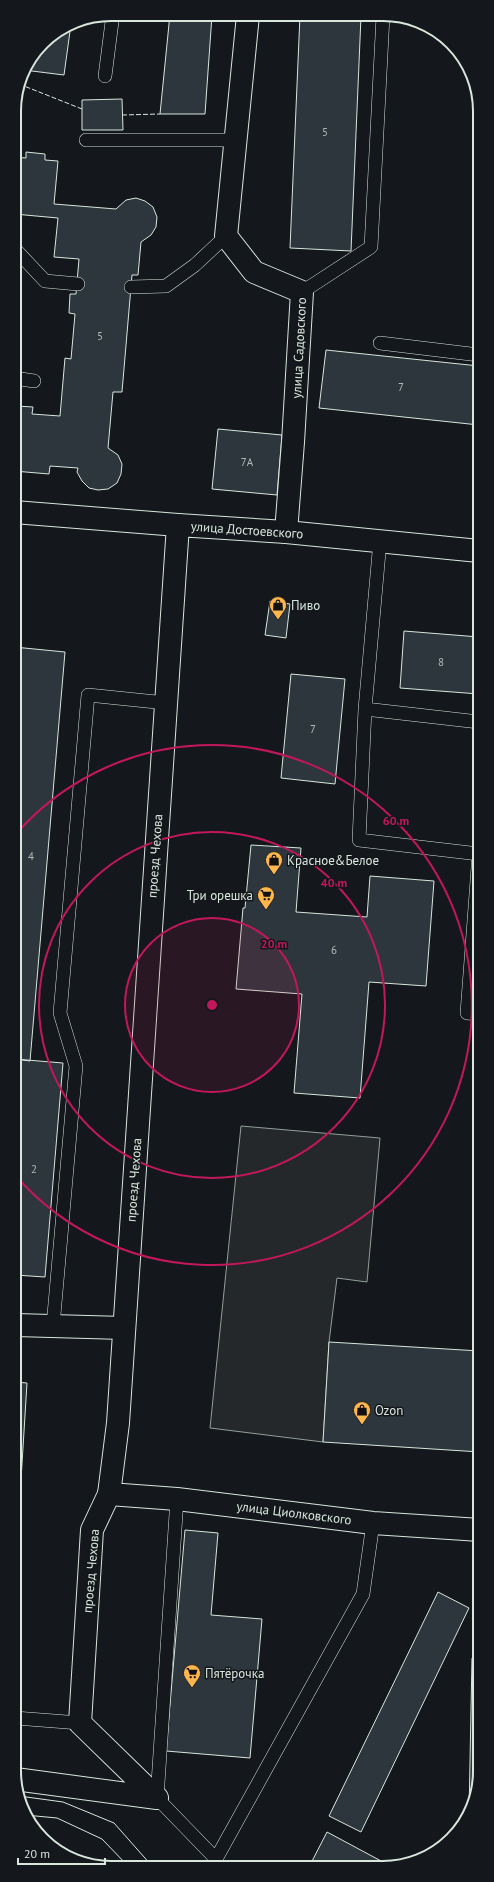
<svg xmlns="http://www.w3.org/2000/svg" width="494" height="1882" font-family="'PT Sans',sans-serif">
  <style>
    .parking { fill: #24282b; stroke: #939e99 }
    .building { fill: #2c363c; stroke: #d8e6dc }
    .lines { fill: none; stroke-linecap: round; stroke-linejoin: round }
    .lane-casing { stroke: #d8e6dc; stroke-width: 14 }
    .street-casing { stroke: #d8e6dc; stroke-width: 24 }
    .secondary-casing { stroke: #d8e6dc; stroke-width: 24 }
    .lane { stroke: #14181c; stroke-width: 13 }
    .street { stroke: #14181c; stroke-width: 22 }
    .secondary { stroke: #14181c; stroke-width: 22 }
    .tram { stroke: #d8e6dc; stroke-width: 1 }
    .fence { stroke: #d8e6dc; stroke-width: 1; stroke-dasharray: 5 2; stroke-linecap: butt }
    .ring { fill: none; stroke: #c2185b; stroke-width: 2 }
    .labels { text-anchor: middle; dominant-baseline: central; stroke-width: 3; stroke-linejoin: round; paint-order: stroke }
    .number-label { font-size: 11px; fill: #adbab4 }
    .street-label { font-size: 13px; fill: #d8e6dc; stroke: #14181c }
    .poi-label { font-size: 13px; fill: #d8e6dc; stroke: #14181c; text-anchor: start }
    .rim { fill: none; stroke: #d8e6dc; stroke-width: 2 }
    .centre { fill: #c2185b; stroke: #14181c; stroke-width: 2 }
    .ring-label { font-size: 12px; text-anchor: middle; font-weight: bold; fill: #c2185b; stroke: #14181c; stroke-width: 3; stroke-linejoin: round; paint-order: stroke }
  </style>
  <rect width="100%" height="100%" fill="#14181c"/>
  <!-- parking -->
  <path class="parking" d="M241,1126L380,1138L367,1282L337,1278L329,1342L323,1442L210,1428Z"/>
  <!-- building -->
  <path class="building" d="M170,14L212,15L205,114H160Z
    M300,15L361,16L351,251L290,248Z
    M71,24L64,75L24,70L43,42Z
    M122,99L123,130H82V100Z
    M479,139V191H474Z
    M26,152L45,154V160L58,161L54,204L116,209L126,200L136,198L145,201L153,207L157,217L156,227L151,235L141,242L138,275H132L122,392H113L108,448L118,455L122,464L121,474L117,483L108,489L98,490L89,488L82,481L77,472L78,468L50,466L49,474L14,471V393L19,394L17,406L33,407L32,414L60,416L65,358L71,359L75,314L69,313L70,294H76L79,259L54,257L58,218L14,214V157L26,158Z
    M326,350L479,366V425L319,408Z
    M218,429L282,435L277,495L212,489Z
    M270,601L290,604L286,638L265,635Z
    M404,631L479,637V694L400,688Z
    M14,647L65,652L30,1061L15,1059Z
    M291,674L345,679L335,784L281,778Z
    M251,845L301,848L296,912L367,917L370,876L434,881L426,986L369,982L360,1098L294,1093L302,994L236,989L243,908H245Z
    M15,1059L63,1063L45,1277L15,1275Z
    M329,1342L480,1351V1452L323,1442Z
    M15,1382L27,1383L15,1577Z
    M185,1530L218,1533L211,1615L262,1619L250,1758L166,1751Z
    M438,1592L469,1608L361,1832L329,1816Z
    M472,1658H480V1777L473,1808L469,1814Z
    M327,1832L383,1862L381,1867H309Z"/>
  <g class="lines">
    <!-- lane casing -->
    <g class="lane-casing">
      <path id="lane" d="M105,76L113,14
        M86,140H236
        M14,248L45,281L78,284
        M131,287L166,286L195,265L226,236
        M302,292L371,247L383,16
        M380,343L479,355
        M14,378L34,381
        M380,541L365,709L359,840L479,854
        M365,709L479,722
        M479,854L467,1013L479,1014
        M53,1326L76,1066L60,1013L88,695L166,703
        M177,1499L157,1798L216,1859
        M15,1718L80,1723
        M214,1866L216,1859L363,1594L373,1523"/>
    </g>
    <!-- street casing -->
    <g class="street-casing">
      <path id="street" d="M248,15L226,236L254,272L302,292L293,442L286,532
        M14,512L178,525
        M15,1325L124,1328
        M109,1494L92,1530L80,1723L157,1798
        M15,1779L157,1798"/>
    </g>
    <!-- secondary casing -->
    <g class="secondary-casing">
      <path id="secondary" d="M479,551L286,532L178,525L118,1423L109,1494L177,1499L373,1523L480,1530"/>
    </g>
    <!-- lane -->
    <use href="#lane" class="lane"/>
    <!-- street -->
    <use href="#street" class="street"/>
    <!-- secondary -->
    <use href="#secondary" class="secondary"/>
    <!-- tram -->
    <path class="tram" d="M19,1796L63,1802L114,1823L152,1866
      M25,1815L57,1818L102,1839L128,1866"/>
    <!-- fence -->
    <path class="fence" d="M19,84L82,109
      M122,115L160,114"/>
  </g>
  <!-- distance rings -->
  <circle cx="212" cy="1005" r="87" fill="#c2185b" fill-opacity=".12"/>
  <g class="ring">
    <circle cx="212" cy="1005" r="87"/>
    <circle cx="212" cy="1005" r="173"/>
    <path d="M16 834A260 260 0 1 1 16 1176"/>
  </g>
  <!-- icons -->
  <defs>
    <g id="shop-pin" transform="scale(0.9)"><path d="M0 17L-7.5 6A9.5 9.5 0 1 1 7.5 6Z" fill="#ffb74d" stroke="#14181c"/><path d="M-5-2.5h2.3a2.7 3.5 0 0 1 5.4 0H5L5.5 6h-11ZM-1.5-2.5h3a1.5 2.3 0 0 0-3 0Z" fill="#111"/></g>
    <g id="supermarket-pin" transform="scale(0.9)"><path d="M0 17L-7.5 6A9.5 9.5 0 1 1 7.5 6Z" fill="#ffb74d" stroke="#14181c"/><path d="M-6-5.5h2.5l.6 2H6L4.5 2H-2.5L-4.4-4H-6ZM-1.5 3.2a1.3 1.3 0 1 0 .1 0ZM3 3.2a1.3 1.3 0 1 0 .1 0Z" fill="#111"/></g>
  </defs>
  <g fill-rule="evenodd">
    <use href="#shop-pin" x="278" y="605"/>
    <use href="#shop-pin" x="274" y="860"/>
    <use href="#supermarket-pin" x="266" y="895"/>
    <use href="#shop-pin" x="362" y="1410"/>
    <use href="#supermarket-pin" x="192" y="1673"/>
  </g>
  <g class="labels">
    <!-- number labels -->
    <g class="number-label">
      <text x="325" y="132">5</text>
      <text x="100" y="336">5</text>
      <text x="401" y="387">7</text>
      <text x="247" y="462">7А</text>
      <text x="441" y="662">8</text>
      <text x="313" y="729">7</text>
      <text x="31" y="856">4</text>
      <text x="334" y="950">6</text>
      <text x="34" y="1169">2</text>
    </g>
    <!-- street labels -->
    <g class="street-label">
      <text transform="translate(299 348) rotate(-87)">улица Садовского</text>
      <text transform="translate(247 530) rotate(4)">улица Достоевского</text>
      <text transform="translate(155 856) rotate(-86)">проезд Чехова</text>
      <text transform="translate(134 1180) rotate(-86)">проезд Чехова</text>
      <text transform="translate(294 1513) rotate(7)">улица Циолковского</text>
      <text transform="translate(91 1571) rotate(-85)">проезд Чехова</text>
    </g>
    <!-- poi labels -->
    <g class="poi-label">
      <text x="291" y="605">Пиво</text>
      <text x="287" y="860">Красное&amp;Белое</text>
      <text x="253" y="895" text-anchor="end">Три орешка</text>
      <text x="375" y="1410">Ozon</text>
      <text x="205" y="1673">Пятёрочка</text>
    </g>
  </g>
  <!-- crop -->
  <path d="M0 0H494V1882H0ZM111 21H383A90 90 0 0 1 473 111V1771A90 90 0 0 1 383 1861H111A90 90 0 0 1 21 1771V111A90 90 0 0 1 111 21Z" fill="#14181c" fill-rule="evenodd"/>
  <path class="rim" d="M111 21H383A90 90 0 0 1 473 111V1771A90 90 0 0 1 383 1861H111A90 90 0 0 1 21 1771V111A90 90 0 0 1 111 21Z"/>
  <circle cx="212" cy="1005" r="6" class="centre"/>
  <g class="ring-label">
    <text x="396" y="825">60 m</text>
    <text x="334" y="887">40 m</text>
    <text x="274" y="948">20 m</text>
  </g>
  <!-- scale -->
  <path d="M18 1858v6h87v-6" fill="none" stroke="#d8e6dc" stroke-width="2"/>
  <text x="24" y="1858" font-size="12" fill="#d8e6dc" stroke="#14181c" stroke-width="3" paint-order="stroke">20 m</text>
</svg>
